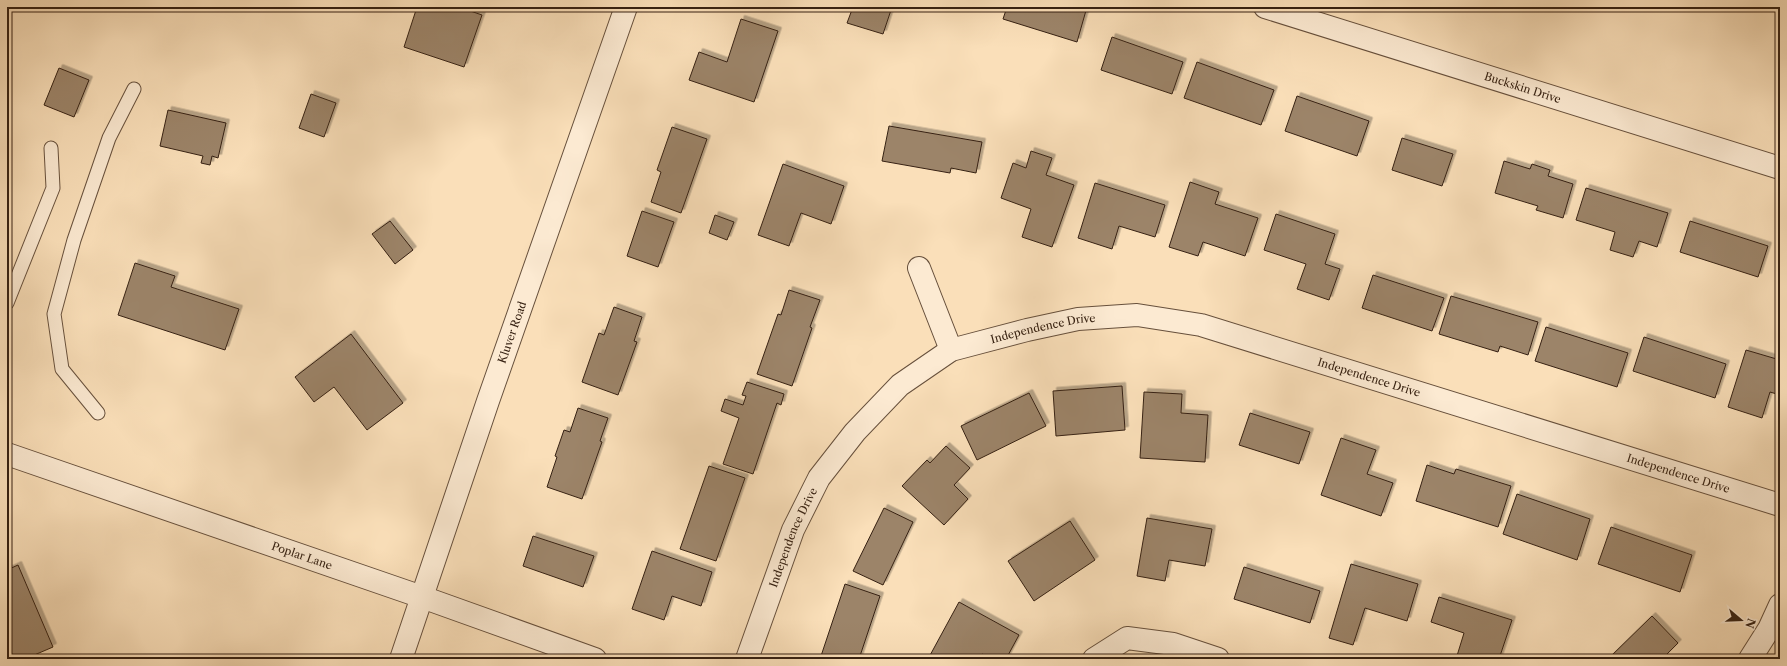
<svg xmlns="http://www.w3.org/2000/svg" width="1787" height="666" font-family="'Libre Caslon Text',serif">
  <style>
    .building { fill: #9c8469; stroke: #362112; filter: url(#shadow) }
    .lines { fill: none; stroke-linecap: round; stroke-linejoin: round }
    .service-casing { stroke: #67503c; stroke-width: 15 }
    .minor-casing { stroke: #67503c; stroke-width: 24 }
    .service { stroke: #fcead2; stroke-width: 13 }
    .minor { stroke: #fcead2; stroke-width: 22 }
    .labels { text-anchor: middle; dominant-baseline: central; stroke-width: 3; stroke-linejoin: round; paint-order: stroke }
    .street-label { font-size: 11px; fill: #362112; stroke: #fcead2 }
  </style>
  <defs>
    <filter id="shadow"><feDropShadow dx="3.5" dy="-3.5" stdDeviation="0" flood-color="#0004"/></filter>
  </defs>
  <rect width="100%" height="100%" fill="#fadfb9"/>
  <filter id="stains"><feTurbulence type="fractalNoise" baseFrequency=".005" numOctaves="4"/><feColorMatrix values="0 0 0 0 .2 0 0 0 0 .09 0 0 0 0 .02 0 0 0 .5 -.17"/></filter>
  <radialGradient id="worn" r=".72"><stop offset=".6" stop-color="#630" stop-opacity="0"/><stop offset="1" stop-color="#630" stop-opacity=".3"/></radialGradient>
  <!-- building -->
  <path class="building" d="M417,7H459L482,15L464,67L404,47Z
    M853,7H892L883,34L847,23Z
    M1007,7H1087L1077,42L1003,19Z
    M741,19L778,31L754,102L689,80L699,52L727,62Z
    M1112,37L1183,62L1172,94L1101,70Z
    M1197,62L1274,90L1261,125L1184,98Z
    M59,68L89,80L74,117L44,105Z
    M311,94L336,103L324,137L299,128Z
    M1297,96L1369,121L1357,156L1285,131Z
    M168,110L226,123L218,158L212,156L210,165L201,163L203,156L160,146Z
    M889,126L982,142L976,173L951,168L950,173L882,161Z
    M672,127L707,139L681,213L651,202L661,172L657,170Z
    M1402,138L1453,154L1442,186L1392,170Z
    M1031,151L1052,158L1046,175L1074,185L1052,247L1022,237L1031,209L1001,198L1013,163L1026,168Z
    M1504,161L1530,169L1532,164L1550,170L1548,176L1573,184L1563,218L1536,210L1538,206L1495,193Z
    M783,164L844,186L831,224L801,213L789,246L758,235Z
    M1190,182L1219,192L1215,204L1258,218L1245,256L1203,242L1198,256L1169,247Z
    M1095,183L1165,205L1155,237L1119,226L1112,249L1078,238Z
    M1586,188L1668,213L1657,247L1639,241L1633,257L1610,250L1615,232L1576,220Z
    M642,211L674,222L658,267L627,256Z
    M1276,214L1335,234L1325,264L1340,269L1329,300L1297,289L1306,264L1264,250Z
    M715,215L734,222L727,240L709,233Z
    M390,221L413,250L395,264L372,234Z
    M1690,221L1768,246L1758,277L1680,252Z
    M135,263L175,276L171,287L239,309L225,350L118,315Z
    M1373,275L1444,298L1432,331L1362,308Z
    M789,290L820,300L810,327L812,328L792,386L757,374L778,314L781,315Z
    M1451,296L1538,322L1528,355L1500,346L1498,352L1439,334Z
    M614,307L642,317L634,341L637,342L618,395L582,382L599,333L604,335Z
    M1546,327L1628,353L1617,387L1535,361Z
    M351,334L403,403L367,430L334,387L314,402L295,377Z
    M1644,337L1726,364L1715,398L1633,371Z
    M1746,350L1780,360V395L1770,392L1762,418L1728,407Z
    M747,382L784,394L781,405L777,403L753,474L723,464L739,418L721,411L725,399L743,405L746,396L742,395Z
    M1122,386L1125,430L1056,436L1053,391Z
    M1144,392L1182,394L1181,413L1208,415L1205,462L1140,458Z
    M1029,393L1046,426L977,460L961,426Z
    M578,408L608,418L600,441L602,442L582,499L547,487L557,457L555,456L564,430L570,432Z
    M1250,413L1310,432L1299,464L1239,445Z
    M1341,438L1376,450L1367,474L1393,483L1381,516L1321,495Z
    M946,446L970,468L954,485L968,499L944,525L902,486L927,460L930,463Z
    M1427,465L1454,474L1456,469L1511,486L1498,527L1416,501Z
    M709,466L745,478L716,561L680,549Z
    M1517,494L1590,519L1577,560L1503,534Z
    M884,508L913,522L883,585L853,571Z
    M1147,518L1212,529L1205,566L1169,560L1165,581L1137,576Z
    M1070,521L1095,560L1034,601L1008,561Z
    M1611,527L1692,555L1680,592L1598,564Z
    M533,536L594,556L583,587L523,566Z
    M652,551L712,572L701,606L672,596L664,620L632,609Z
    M1351,564L1418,584L1407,621L1365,608L1353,645L1329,638Z
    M18,565L53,647L25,659H14L7,642V570Z
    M1244,567L1320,591L1310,623L1234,599Z
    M845,584L880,596L859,659H820Z
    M1439,597L1512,620L1499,659H1456L1464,633L1431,622Z
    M959,602L1019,635L1006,659H992L982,654L979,659H928Z
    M1652,616L1678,643L1662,659H1608Z"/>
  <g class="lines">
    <!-- service casing -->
    <g class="service-casing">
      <path id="service" d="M7,303L53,188L51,148
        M98,413L62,369L54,314L74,240L109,138L134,89"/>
    </g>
    <!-- minor casing -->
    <g class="minor-casing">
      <g id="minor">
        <path id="s1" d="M1265,7L1780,168"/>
        <path d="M919,268L951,350"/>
        <path id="s2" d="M7,454L422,597L595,659"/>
        <path id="s3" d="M401,659L488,401L626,7"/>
        <path id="s4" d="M747,659L793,530L819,478L855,432L900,385L951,350L1027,330L1078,319L1137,315L1201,325L1780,505"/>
        <path d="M1094,659L1127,638L1173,644L1218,659"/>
        <path d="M1750,659L1769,629L1780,605"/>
      </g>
    </g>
    <!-- service -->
    <use href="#service" class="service"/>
    <!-- minor -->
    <use href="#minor" class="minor"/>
  </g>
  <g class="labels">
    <!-- street labels -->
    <g class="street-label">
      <text stroke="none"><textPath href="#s1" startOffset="270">Buckskin Drive</textPath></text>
      <text stroke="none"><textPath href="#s4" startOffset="475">Independence Drive</textPath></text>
      <text stroke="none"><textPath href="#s3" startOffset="345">Kluver Road</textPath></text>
      <text stroke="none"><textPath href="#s4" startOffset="811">Independence Drive</textPath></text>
      <text stroke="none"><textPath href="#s4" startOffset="1135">Independence Drive</textPath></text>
      <text stroke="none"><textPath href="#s4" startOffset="130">Independence Drive</textPath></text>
      <text stroke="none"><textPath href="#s2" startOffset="312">Poplar Lane</textPath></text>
    </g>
  </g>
  <!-- margin -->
  <rect width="1787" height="666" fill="none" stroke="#fadfb9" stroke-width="24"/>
  <rect x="8" y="8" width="1771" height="650" fill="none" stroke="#362112" stroke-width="2"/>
  <rect x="12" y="12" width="1763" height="642" fill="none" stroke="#362112"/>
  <!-- north arrow -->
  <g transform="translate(1741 620) rotate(109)" stroke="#fcead2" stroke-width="3" paint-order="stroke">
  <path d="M0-3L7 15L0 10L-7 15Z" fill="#362112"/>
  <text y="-6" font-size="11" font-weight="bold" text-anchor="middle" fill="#362112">N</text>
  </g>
  <rect width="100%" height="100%" filter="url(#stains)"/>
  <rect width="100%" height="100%" fill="url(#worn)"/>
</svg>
